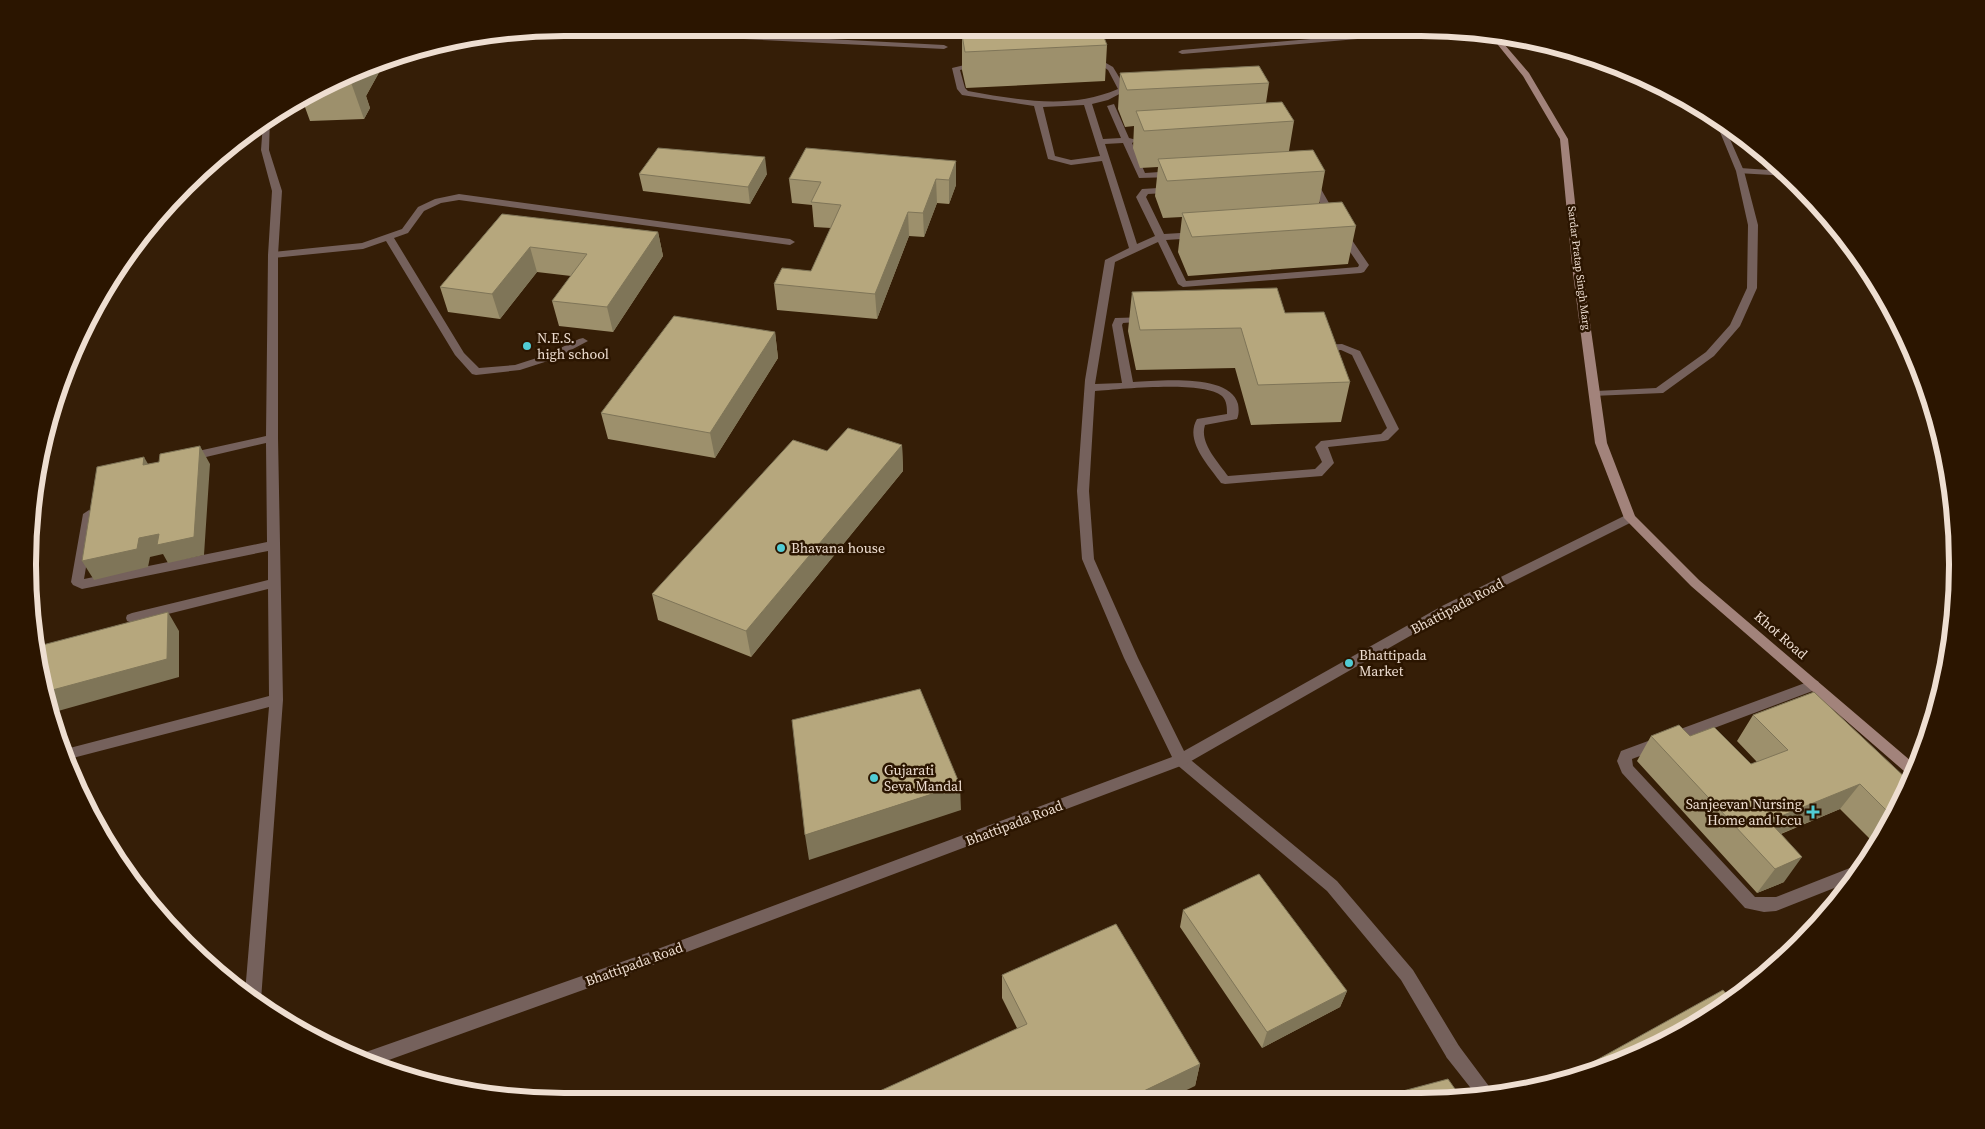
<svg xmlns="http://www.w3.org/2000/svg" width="1985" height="1129" font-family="'Source Serif 4',serif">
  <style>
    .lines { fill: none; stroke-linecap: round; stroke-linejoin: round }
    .service { fill: #75615c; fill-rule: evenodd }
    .pedestrian { fill: #75615c; fill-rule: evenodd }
    .minor { fill: #75615c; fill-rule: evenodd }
    .tertiary { fill: #75615c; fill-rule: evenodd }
    .secondary { fill: #a2837b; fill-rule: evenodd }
    .wall { fill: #9d906c }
    .shaded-wall { fill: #7f7558 }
    .building { fill: #b6a77d; stroke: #7f7558 }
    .poi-dot { fill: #51ccd4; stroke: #2b1500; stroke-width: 2 }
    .labels { text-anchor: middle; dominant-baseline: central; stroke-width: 5; stroke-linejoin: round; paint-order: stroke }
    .far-street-label { font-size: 11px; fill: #eeded1; stroke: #2b1500 }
    .poi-label { font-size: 14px; fill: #eeded1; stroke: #2b1500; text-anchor: start }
    .street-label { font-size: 14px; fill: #eeded1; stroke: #2b1500 }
    .rim { fill: none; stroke: #eeded1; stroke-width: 6 }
  </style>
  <rect width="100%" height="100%" fill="#351e07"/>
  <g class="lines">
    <!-- service -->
    <path class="service" d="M459,194L790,239L795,242L790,245L459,200L441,203L424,211L408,233L394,238L464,353L479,368L515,365L546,355L579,339L583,338L588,341L554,359L520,370L476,375L472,374L455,355L386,241L363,249L273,258L268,255L273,252L362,243L402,229L418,207L435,199Z"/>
    <!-- pedestrian -->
    <path class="pedestrian" d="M1181,754L1186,756L1337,881L1413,970L1459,1046L1461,1052L1459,1058L1453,1060L1447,1058L1401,980L1327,891L1176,764L1174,760L1176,756Z"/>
    <!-- minor -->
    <path class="minor" d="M1427,29H1455L1451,31L1182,54L1178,52L1182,50Z
      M678,31L944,45L948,47L944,49L643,34L639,32Z
      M1099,59L1113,67L1127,90L1108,100L1092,104L1103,139L1121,138L1107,106L1114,104L1129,138L1137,140L1132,143L1145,173L1174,171L1178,174L1174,177L1139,178L1123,143L1105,144L1137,244L1155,236L1136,197L1142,189L1302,179L1317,182L1341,224L1369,265L1364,272L1361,273L1183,287L1178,284L1158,242L1115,262L1095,384L1122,383L1112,325L1115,318L1150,317V321L1123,323L1122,325L1133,382C1158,381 1230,373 1238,404C1239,409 1239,415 1237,419L1205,425C1199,443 1219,463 1228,476L1315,469L1322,462L1315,447L1321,441L1381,434L1387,428L1352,355L1341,350L1320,351L1315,348L1320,345L1342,344L1360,351L1399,429L1388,440L1384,441L1328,447L1334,463L1322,476L1225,484L1221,483C1209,466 1184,441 1197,419L1227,414C1227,408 1227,401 1222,396C1203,380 1121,389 1095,391L1089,491L1094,559L1138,658L1184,751L1442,606L1626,515H1634L1636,518L1634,521L1452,612L1186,764L647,967L375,1065L359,1057L366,1052L647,953L1172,757L1124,658L1082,559L1077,491L1085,380L1105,260L1129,248L1102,161L1071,165L1048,159L1034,106L962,95L957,89L952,68L973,63ZM1098,63L1108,70L1118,89C1069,110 1019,100 968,91L965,88L960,70L973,67ZM1084,105L1100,156L1071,160L1055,156L1043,107ZM1302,185L1311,186L1331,224L1359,265L1358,267L1186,281L1166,240L1197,238L1202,235L1197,232L1164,234L1146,197L1148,194Z
      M270,118L269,150L282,191L278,255V438L283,700L261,1000L259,1005L245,993L269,707L65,760L62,750L269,696L268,589L132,623L127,621L126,618L127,615L132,613L268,580V551L82,589L73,585L71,582L83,514L89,510L95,514L84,579L267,542L266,443L189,461L183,457L189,453L266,436L268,255L272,191L261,150L263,123Z
      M1740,168L1783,171L1790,176L1737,173V169Z
      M1813,680L1818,681L1820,685L1818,689L1632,759L1633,766L1755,897H1776L1860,864L1864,866L1852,881L1776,911L1764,912L1745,908L1622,773L1617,761L1621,751Z
      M1453,1044L1459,1046L1494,1093L1477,1096L1447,1058L1445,1052L1447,1046Z"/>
    <!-- tertiary -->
    <path class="tertiary" d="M1713,115L1722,121L1744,171L1758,225L1757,288L1740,326L1714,356L1663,393L1592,396L1591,394L1596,391L1656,388L1706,352L1730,325L1747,288L1748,225L1736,171Z"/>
    <!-- secondary -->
    <path class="secondary" d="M1490,35L1498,37L1529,73L1568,139L1582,266L1607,443L1635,516L1699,580L1918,767L1912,778L1691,586L1624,518L1595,443L1572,266L1560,139L1523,76Z"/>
  </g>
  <!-- wall -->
  <path class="wall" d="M962,35L1107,45L1105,81L966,88L962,70Z
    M387,58L366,96L370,108L364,119L310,121L302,99L327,83Z
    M1120,73L1269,83L1266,103L1294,121L1289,151L1325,171L1319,204L1356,226L1348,264L1188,276L1178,252L1182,217L1163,218L1155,196L1158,167L1140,168L1133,148L1134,126L1125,127L1118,109Z
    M956,161V185L949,204L937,203L924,237L909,236L877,319L777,310L774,284L811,271L831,228L814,227L812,205L792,203L789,179Z
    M639,174H767L750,204L643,191Z
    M502,214L658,232L663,256L613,332L559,326L552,301L571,276L537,272L500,319L448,312L440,287Z
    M1132,292L1285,313L1350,382L1341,422L1251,425L1235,368L1136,370L1128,331Z
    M775,332L778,358L715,458L608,439L601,413Z
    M902,445L903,471L751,657L658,620L652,594L827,451Z
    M1753,715L1910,782L1878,843L1875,844L1840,809L1781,834L1784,882L1757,893L1637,761L1651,736H1690L1751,764L1757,762L1737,741Z
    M1183,910L1347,991L1340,1007L1262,1048L1180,927Z
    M1002,975L1200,1064L1195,1086L1017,1028L1002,998Z"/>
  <!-- shaded-wall -->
  <path class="shaded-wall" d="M387,58L366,96L370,108L364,119L348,74Z
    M765,157L767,174L750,204L748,187Z
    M956,161V185L949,204V180Z
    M936,179L937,203L924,237L923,213Z
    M908,212L909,236L877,319L875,294Z
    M658,232L663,256L613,332L607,307Z
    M530,247L537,272L500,319L492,294Z
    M775,332L778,358L715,458L710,433Z
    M902,445L903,471L751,657L746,631Z
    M200,446L210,464L204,555L168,563L163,554L150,557L148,567L94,580L82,561L139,538Z
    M144,457L155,476L143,465Z
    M168,612L179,631V677L51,713L45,692Z
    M1860,784L1840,809L1753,845L1769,821Z
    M960,785L961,810L809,860L805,835Z
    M1882,835L1878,843L1875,844Z
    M1802,857L1784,882L1757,893L1775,869Z
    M1347,991L1340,1007L1262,1048L1267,1032Z
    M1200,1064L1195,1086L1166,1100H1125Z"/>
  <!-- building -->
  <path class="building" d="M1068,30H1101L1107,45L965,52L962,35Z
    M1259,66L1269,83L1127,90L1120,73Z
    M353,72H358L352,83L326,84Z
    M1282,102L1294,121L1144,131L1136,111Z
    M658,148L765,157L748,187L639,174Z
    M806,148L956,161L949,180L936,179L923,213L908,212L875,294L774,284L782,268L811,271L841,205L811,202L821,182L789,179Z
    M1313,150L1325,171L1167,181L1158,159Z
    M1342,202L1356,226L1192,237L1182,213Z
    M502,214L658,232L607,307L552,301L587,254L530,247L492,294L440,287Z
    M1277,288L1285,313L1324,312L1350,382L1258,385L1241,328L1140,330L1132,292Z
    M674,316L775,332L710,433L601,413Z
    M848,428L902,445L746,631L652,594L793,440L827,451Z
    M200,446L194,537L157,545L159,534L139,538L137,549L82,561L97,467L144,457L143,465L159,462L160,454Z
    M168,612L167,659L45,692L38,670L35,647Z
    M920,689L960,785L805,835L792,720Z
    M1814,692L1910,782L1892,816L1860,784L1769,821L1802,857L1775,869L1651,736L1679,725L1690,736L1714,727L1751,764L1788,750L1753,715Z
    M1259,874L1347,991L1267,1032L1183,910Z
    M1116,924L1200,1064L1125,1100H860L1027,1024L1002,975Z
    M1723,990L1730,998L1689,1029L1593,1073L1567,1078L1566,1077Z
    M1448,1079L1462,1099L1456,1100H1369Z"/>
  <!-- markers -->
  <g class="poi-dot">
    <circle cx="527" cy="346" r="5"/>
    <circle cx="781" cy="548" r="5"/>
    <circle cx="1349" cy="663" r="5"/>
    <circle cx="874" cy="778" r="5"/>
    <path d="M1810.5 804.5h5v5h5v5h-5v5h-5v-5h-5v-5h5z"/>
  </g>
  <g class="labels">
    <!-- far-street labels -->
    <g class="far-street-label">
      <text transform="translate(1579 268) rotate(83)">Sardar Pratap Singh Marg</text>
    </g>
    <!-- poi labels -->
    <g class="poi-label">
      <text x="537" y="338">N.E.S.<tspan x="537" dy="16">high school</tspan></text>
      <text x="791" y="548">Bhavana house</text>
      <text x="1359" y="655">Bhattipada<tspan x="1359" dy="16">Market</tspan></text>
      <text x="884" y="770">Gujarati<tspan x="884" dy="16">Seva Mandal</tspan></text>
      <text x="1802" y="804" text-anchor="end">Sanjeevan Nursing<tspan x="1802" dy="16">Home and Iccu</tspan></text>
    </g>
    <!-- street labels -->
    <g class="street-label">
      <text transform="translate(1457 606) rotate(-28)">Bhattipada Road</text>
      <text transform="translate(1781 635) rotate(41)">Khot Road</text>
      <text transform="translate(1014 823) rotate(-21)">Bhattipada Road</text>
      <text transform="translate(634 964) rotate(-20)">Bhattipada Road</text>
    </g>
  </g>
  <!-- crop -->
  <path d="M0 0H1985V1129H0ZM564 36H1421A528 528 0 0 1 1949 564V565A528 528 0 0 1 1421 1093H564A528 528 0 0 1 36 565V564A528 528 0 0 1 564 36Z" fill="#2b1500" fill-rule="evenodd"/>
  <path class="rim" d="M564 36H1421A528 528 0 0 1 1949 564V565A528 528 0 0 1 1421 1093H564A528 528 0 0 1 36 565V564A528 528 0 0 1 564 36Z"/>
</svg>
